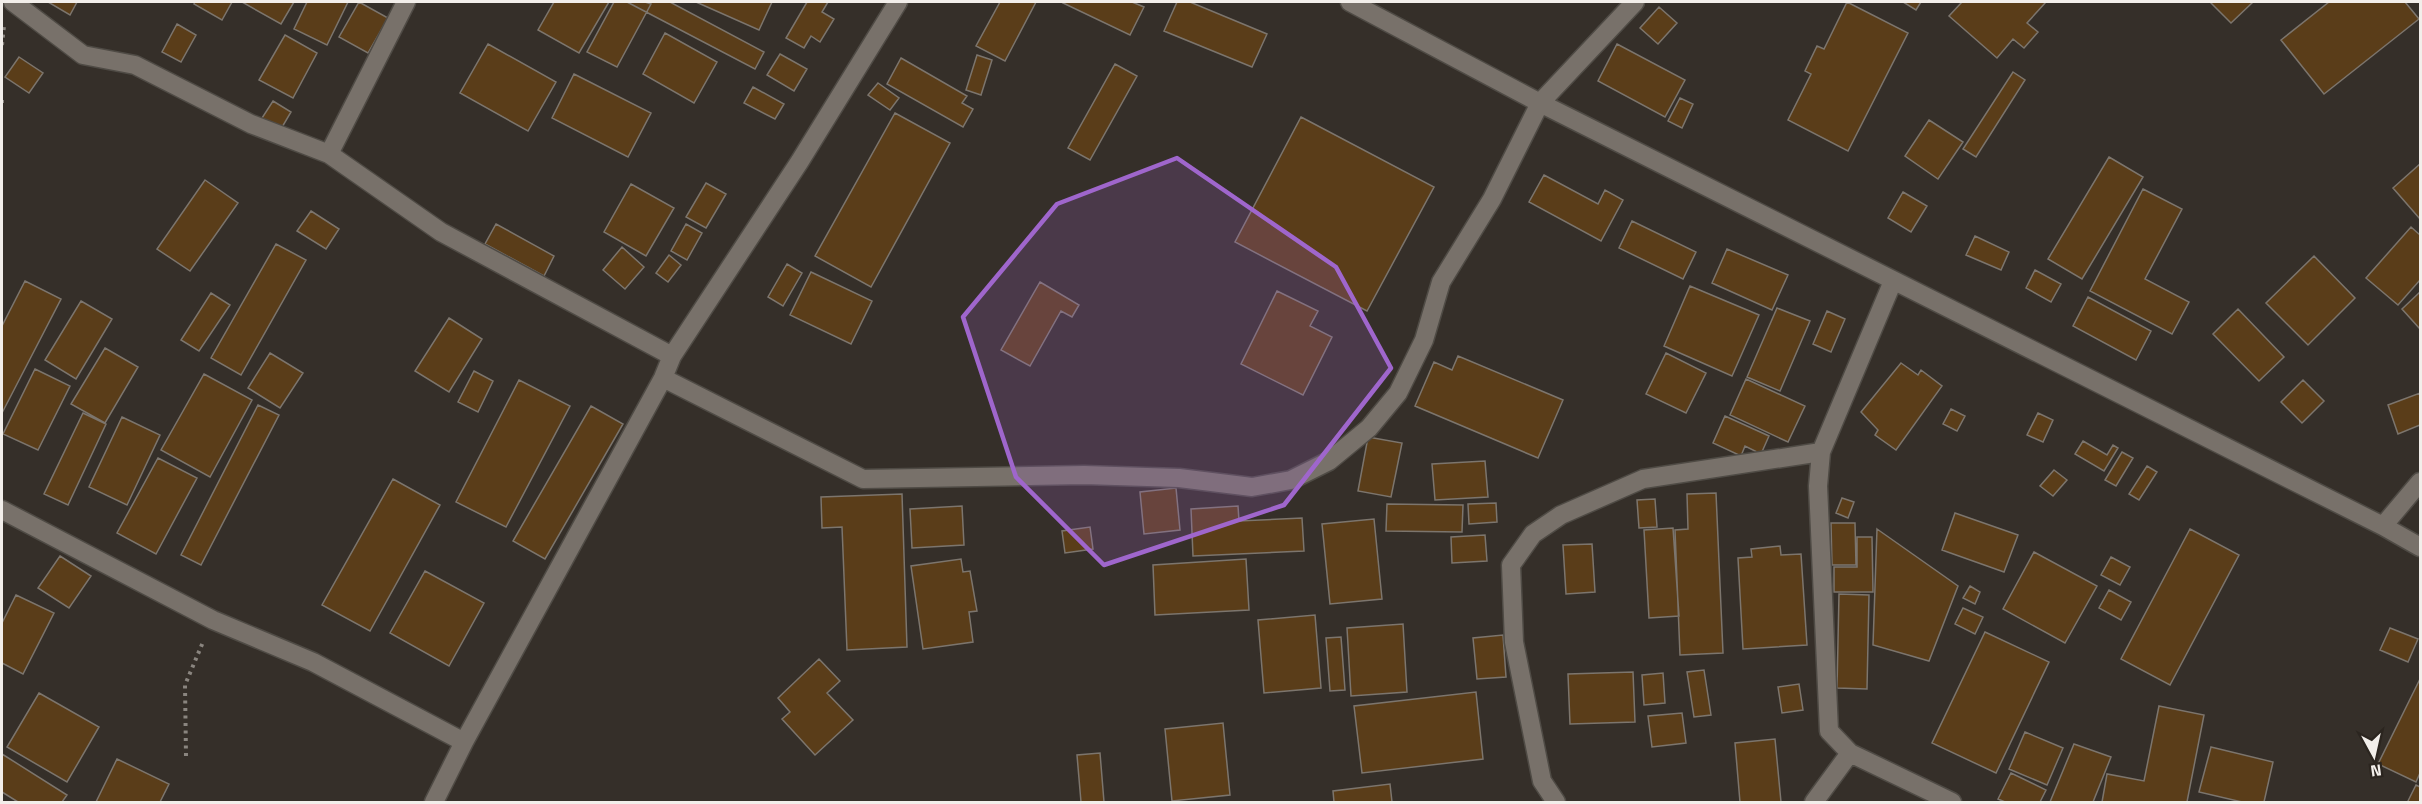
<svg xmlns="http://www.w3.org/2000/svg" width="2422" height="804" viewBox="0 0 2422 804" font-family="'Titillium Web',sans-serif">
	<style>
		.building { fill: #5a3d19; stroke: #7c756d; stroke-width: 1.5 }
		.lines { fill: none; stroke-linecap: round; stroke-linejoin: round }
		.minor-casing { stroke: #4f4b45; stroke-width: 21 }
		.path { stroke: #8a857f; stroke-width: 4; stroke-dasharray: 3 4.5; stroke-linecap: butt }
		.minor { stroke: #78716a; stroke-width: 18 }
		.marked { fill: #9f66cc; fill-opacity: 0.2; stroke: #9f66cc; stroke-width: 4.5; stroke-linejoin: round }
	</style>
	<rect width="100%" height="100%" fill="#352f29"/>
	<path class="building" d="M48,2H77L70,15Z
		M195,2H232L222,20L194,4Z
		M242,2H294L281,24Z
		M307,2H348L327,45L294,29Z
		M359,2L388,18L368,53L339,37Z
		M554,2H609L579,53L538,30Z
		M614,2H645L651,4L617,67L587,52Z
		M627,2H670L764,52L755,69Z
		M696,2H772L759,30Z
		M807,2H828L822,12L834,19L820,42L811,36L804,48L786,38Z
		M1000,2H1036L1005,61L976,46Z
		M1064,2H1132L1144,7L1130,35L1063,3Z
		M1177,2H1190L1267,34L1252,67L1164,31Z
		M1847,2L1908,33L1848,151L1788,120L1811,74L1805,71L1817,46L1824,49Z
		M1903,2H1921L1916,10Z
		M1962,2H2046L2027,23L2038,32L2024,48L2013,39L1997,58L1949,16Z
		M2210,2H2253L2231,23Z
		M2329,2H2405L2419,19L2324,94L2281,40Z
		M1659,7L1677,23L1658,44L1640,28Z
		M177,24L196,35L181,62L162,52Z
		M665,33L717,62L694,103L643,74Z
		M285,35L317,53L293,98L259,80Z
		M488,44L556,82L528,131L460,93Z
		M1617,44L1685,80L1665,117L1598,81Z
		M780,54L807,69L794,91L767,75Z
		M977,55L992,60L981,95L966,90Z
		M19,57L43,73L29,93L5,77Z
		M901,58L967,96L962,103L973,109L963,127L887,84Z
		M1115,64L1137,76L1090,160L1068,148Z
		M2013,72L2025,80L1976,157L1963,149Z
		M574,74L651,113L628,157L552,118Z
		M878,83L899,98L890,110L868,95Z
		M753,87L784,104L775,119L744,103Z
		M1680,98L1693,104L1682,128L1668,121Z
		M273,101L291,112L281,129L262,118Z
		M895,113L950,143L871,287L815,256Z
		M1301,117L1434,187L1367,311L1235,242Z
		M1929,120L1963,142L1938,179L1905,156Z
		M2109,157L2143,177L2082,279L2048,259Z
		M2420,164V219L2393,188Z
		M1544,175L1598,204L1605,190L1623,200L1601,241L1529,202Z
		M205,180L238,203L190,271L157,249Z
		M706,183L726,194L706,228L686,217Z
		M631,184L674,208L646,256L604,232Z
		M2143,189L2182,209L2145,279L2189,302L2172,334L2090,291Z
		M1903,192L1927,206L1911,232L1888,218Z
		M311,211L339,229L326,249L297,231Z
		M1632,221L1696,252L1683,279L1619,248Z
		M496,224L554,256L544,276L485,244Z
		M686,224L702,233L687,260L671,251Z
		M2411,227L2420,235V280L2398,305L2366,278Z
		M1975,236L2009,252L2001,270L1966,255Z
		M276,244L306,260L241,375L211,358Z
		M622,247L644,267L625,289L603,270Z
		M1727,249L1788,275L1772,310L1712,283Z
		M669,255L681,265L668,282L656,273Z
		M2314,256L2355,298L2308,345L2266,303Z
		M787,264L802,273L783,306L768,297Z
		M2035,270L2061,284L2051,302L2026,288Z
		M811,272L872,301L851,344L790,315Z
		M25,281L61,299L2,413V326Z
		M1040,282L1079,305L1072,317L1061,311L1030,366L1001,350Z
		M1690,286L1759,315L1732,376L1664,346Z
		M1277,291L1318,311L1310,326L1332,337L1303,395L1241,364Z
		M2420,292V329L2402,309Z
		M211,293L230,305L199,351L181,340Z
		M2088,297L2151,331L2136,360L2073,326Z
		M81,301L112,319L76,379L45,360Z
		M1777,308L1810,321L1780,391L1747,377Z
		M2238,309L2284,357L2259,381L2213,334Z
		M1827,311L1845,319L1831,352L1813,344Z
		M449,318L482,339L449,392L415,371Z
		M105,348L138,367L105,423L71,404Z
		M270,353L303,373L280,408L248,388Z
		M1666,353L1706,373L1686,413L1646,394Z
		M1458,356L1563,400L1538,458L1415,406L1434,362L1452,370Z
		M1901,363L1918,375L1921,370L1942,386L1896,450L1875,435L1878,430L1861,412Z
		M35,369L70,386L38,450L3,434Z
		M474,371L493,381L478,412L458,402Z
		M204,374L252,400L210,477L161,450Z
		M1746,379L1805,406L1788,442L1730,415Z
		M519,380L570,406L506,527L456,502Z
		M2303,380L2324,401L2302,423L2281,402Z
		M2420,393V425L2398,434L2388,405Z
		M258,405L279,415L201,565L181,555Z
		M591,406L623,424L545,559L513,541Z
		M1951,409L1965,416L1957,431L1943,424Z
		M83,413L106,424L68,505L44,494Z
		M2038,413L2053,420L2043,442L2027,435Z
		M1725,416L1769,436L1761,454L1745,446L1741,456L1713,443Z
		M122,417L160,435L127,505L89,487Z
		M1368,437L1402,443L1391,497L1358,491Z
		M2083,441L2107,455L2113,445L2118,448L2104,471L2075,454Z
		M2122,452L2133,458L2116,486L2105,480Z
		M158,458L197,478L156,554L117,533Z
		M1485,461L1488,497L1435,500L1432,464Z
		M2147,466L2157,472L2139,500L2129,494Z
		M2054,470L2067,480L2053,496L2040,486Z
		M393,479L440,505L370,631L322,605Z
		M1176,488L1180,530L1144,534L1140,492Z
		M1716,493L1723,653L1680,655L1675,530L1688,529L1687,494Z
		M902,494L907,647L847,650L842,527L822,528L821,497Z
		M1842,498L1854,502L1848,518L1836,513Z
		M1655,499L1657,527L1639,528L1637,500Z
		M1496,503L1497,522L1469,524L1468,504Z
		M1387,504L1463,505L1462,532L1386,531Z
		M962,506L964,545L912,548L910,509Z
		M1238,506L1239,521L1302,518L1304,551L1193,556L1191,509Z
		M1955,513L2018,535L2004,572L1942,550Z
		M1374,519L1382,599L1330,604L1322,524Z
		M1831,523H1855L1856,565H1832Z
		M1090,527L1093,549L1065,553L1062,531Z
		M1673,528L1679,616L1649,618L1644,530Z
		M1877,529L1958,586L1929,661L1873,645Z
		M2190,529L2239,555L2170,685L2121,659Z
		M1485,535L1487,561L1452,563L1451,537Z
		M1857,537H1872L1873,592H1834V567H1857Z
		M1592,544L1595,592L1566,594L1563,545Z
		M1780,546L1781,555L1801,554L1807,645L1743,649L1738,558L1752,557L1751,549Z
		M2034,552L2097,586L2065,643L2003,609Z
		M60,556L91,576L69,608L38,588Z
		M2111,557L2130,567L2120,585L2101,575Z
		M961,559L963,572L970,571L977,611L969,612L973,642L923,649L911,566Z
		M1246,559L1249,610L1155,615L1153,565Z
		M425,571L484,603L449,666L390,633Z
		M1970,586L1980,592L1975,604L1963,598Z
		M2109,590L2131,602L2121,620L2099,608Z
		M1839,594L1869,595L1867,689L1837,688Z
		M16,595L54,613L23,674L2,663V623Z
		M1963,608L1983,617L1975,634L1955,624Z
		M1315,615L1321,688L1264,693L1258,620Z
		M1403,624L1407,692L1351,696L1347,628Z
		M2390,628L2418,639L2408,662L2380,650Z
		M1985,632L2049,662L1996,773L1932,743Z
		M1503,635L1506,677L1477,679L1473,638Z
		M1341,637L1345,690L1330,691L1326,638Z
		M819,659L840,681L827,693L853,720L815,755L782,719L790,712L778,698Z
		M1704,670L1711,715L1694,717L1687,672Z
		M1633,672L1635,722L1570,724L1568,674Z
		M1663,673L1665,703L1644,705L1642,675Z
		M2420,679V773L2416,782L2378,764Z
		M1799,684L1803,710L1782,713L1778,687Z
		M1476,692L1483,759L1362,773L1354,706Z
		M39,693L99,727L67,782L7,747Z
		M2159,706L2204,715L2187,802H2102L2107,774L2144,781Z
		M1682,713L1686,743L1652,747L1648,716Z
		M1223,723L1230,795L1172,801L1165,729Z
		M2025,732L2063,748L2047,785L2009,769Z
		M1775,739L1781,802H1740L1735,743Z
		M2074,744L2111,757L2093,802H2050Z
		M2211,747L2273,762L2264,802H2242L2199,792Z
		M1100,753L1104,802H1081L1077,755Z
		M2,754L67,795L62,802H18L2,792Z
		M117,759L169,784L160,802H96Z
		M2011,773L2046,790L2040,802H2005L1998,799Z
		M1390,784L1392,802H1334L1333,791Z
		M2416,785L2420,787V802H2411L2408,801Z"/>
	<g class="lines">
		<defs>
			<path id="minor" d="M13,2L83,55L135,65L251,124L329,154
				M406,2L329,154L441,232L672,356
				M1350,2L1540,103L2383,526L2420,547
				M1893,281L1821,452L1818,486L1829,731L1850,753L1952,802
				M663,378L863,479L1084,475L1179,478L1252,487L1291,480L1329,461L1369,428L1398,393L1424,340L1441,282L1492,199L1540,103L1635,2
				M2,510L213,620L313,662L464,742
				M2383,526L2420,482
				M434,802L464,742L663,378L672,356L800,161L898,2
				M1556,802L1542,781L1514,642L1511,565L1533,534L1561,515L1643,479L1821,452
				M1814,802L1850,753"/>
		</defs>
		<use href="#minor" class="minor-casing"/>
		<path class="path" d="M2,45L4,26
			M2,100V104
			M186,756L185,685L203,642"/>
		<use href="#minor" class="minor"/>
	</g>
	<path class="marked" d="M1177,158L1336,267L1391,368L1284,505L1104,565L1016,477L963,317L1057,204Z"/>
	<rect width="2422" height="804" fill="none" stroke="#f2eeea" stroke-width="6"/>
	<g transform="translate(2374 756) rotate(172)" stroke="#2b251f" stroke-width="4.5" paint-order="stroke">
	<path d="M0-4.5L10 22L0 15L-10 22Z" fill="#f2eeea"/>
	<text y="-9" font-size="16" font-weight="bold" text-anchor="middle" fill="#f2eeea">N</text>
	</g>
</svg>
